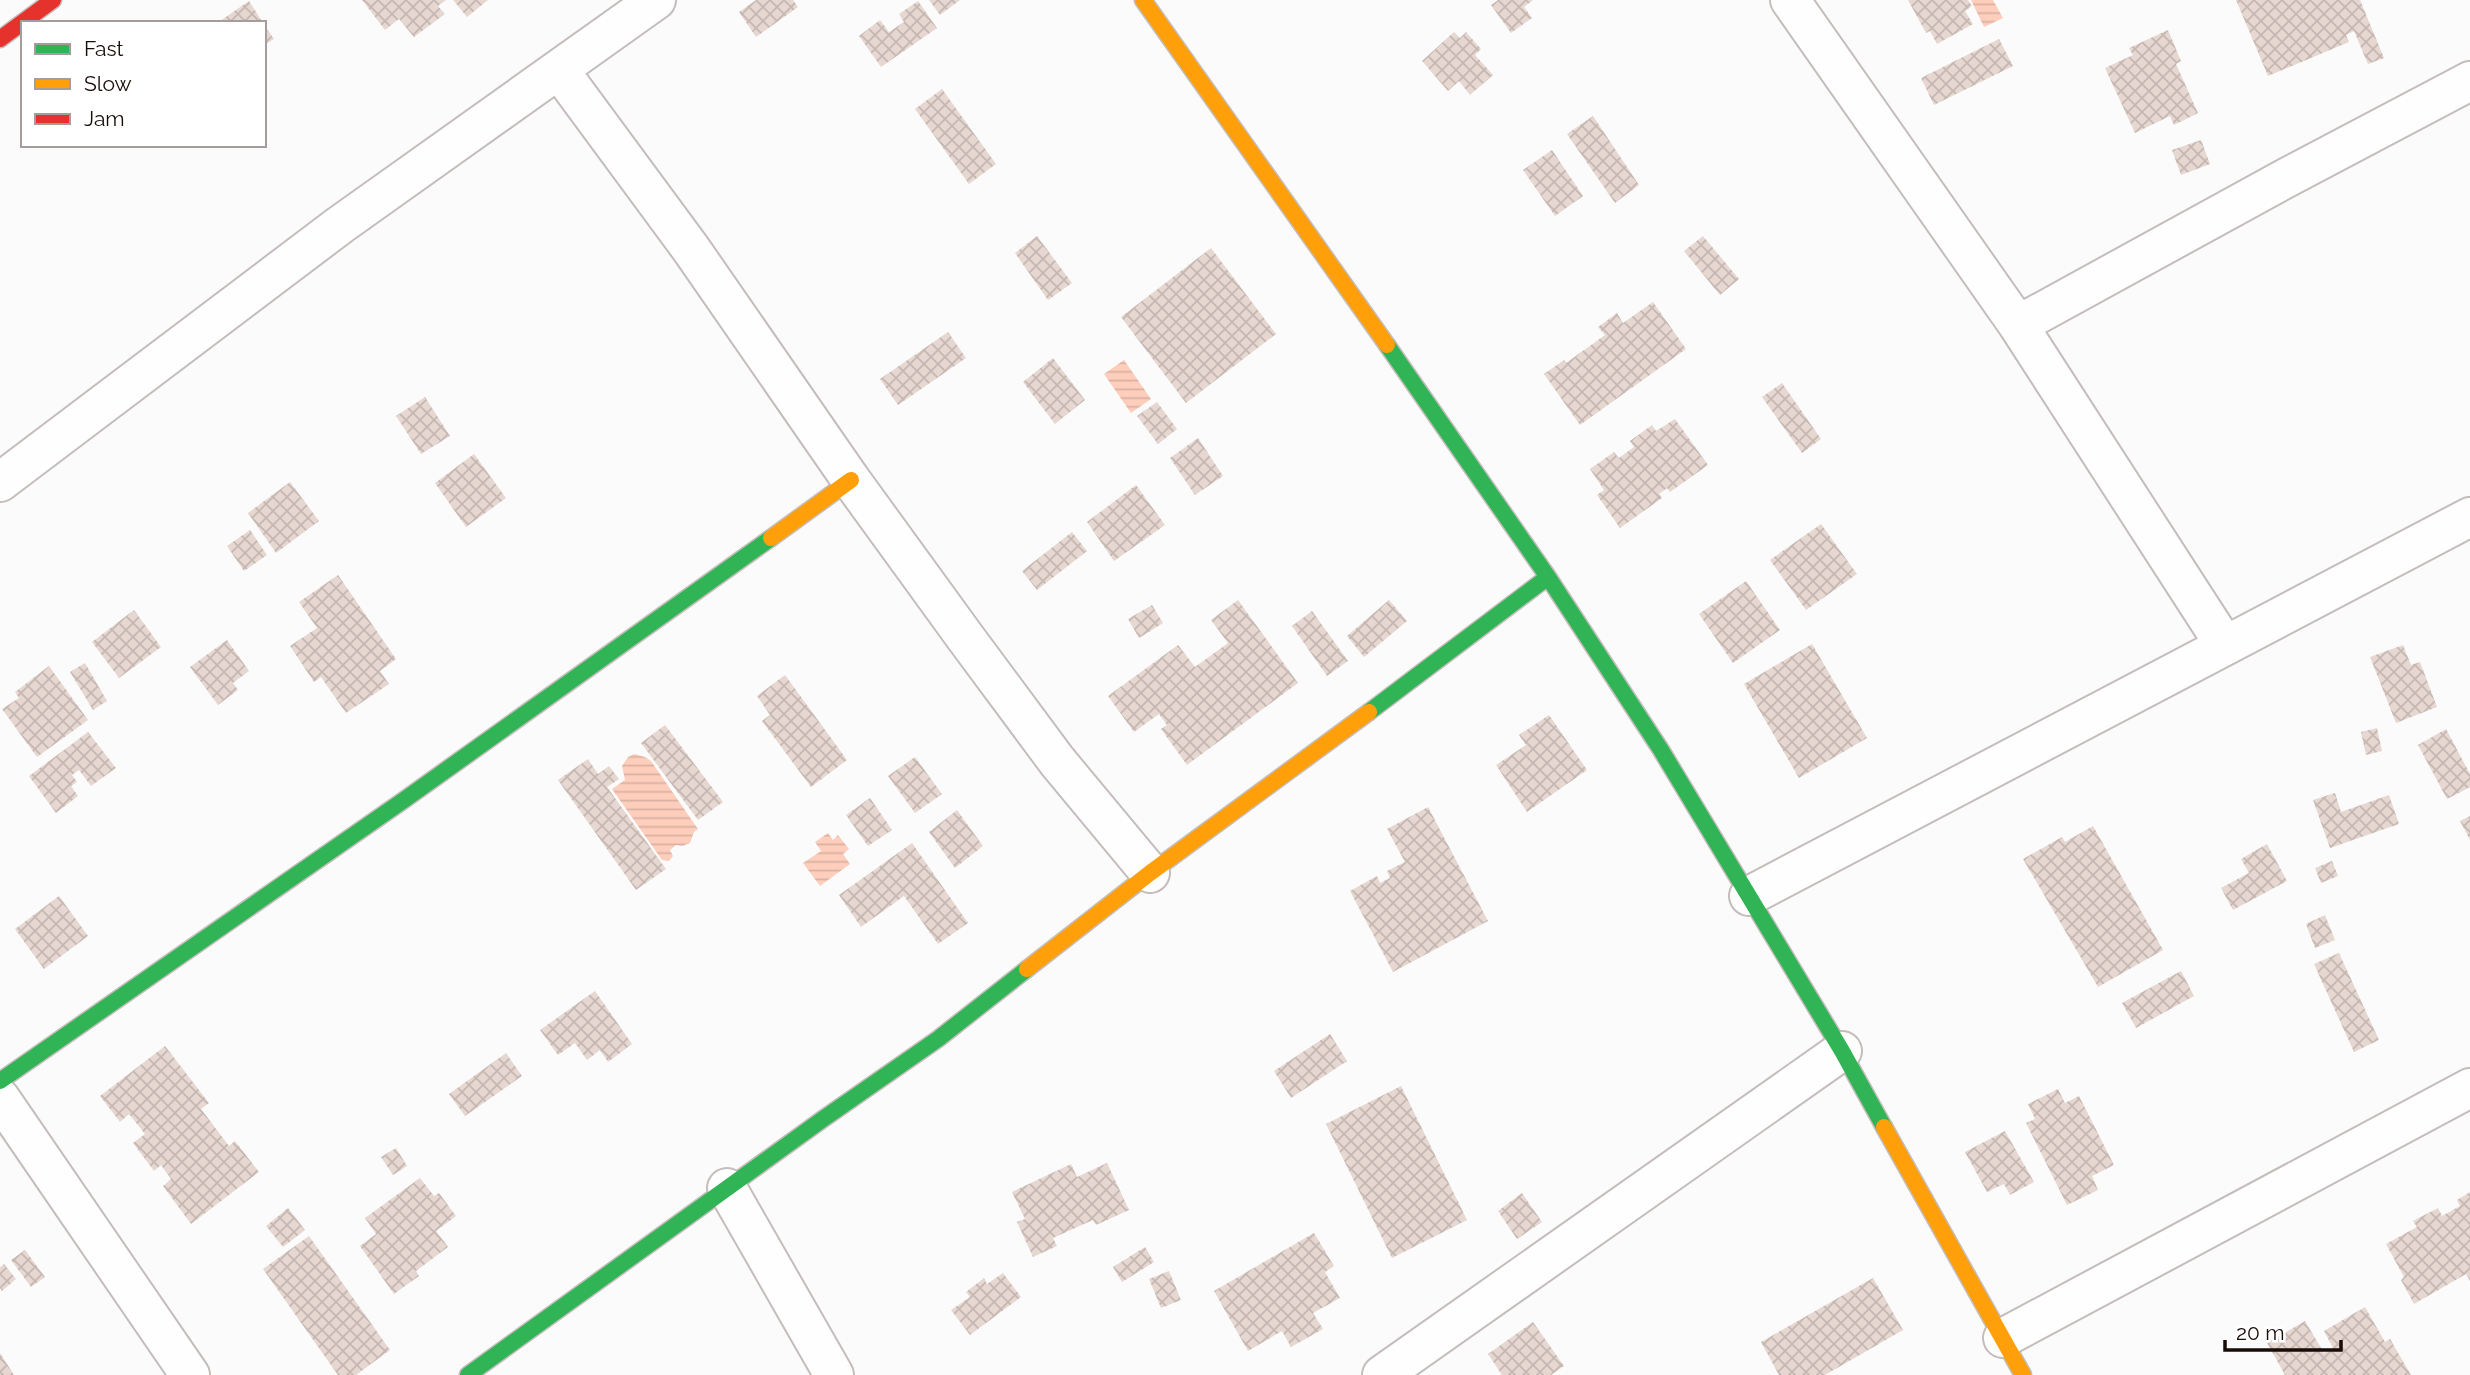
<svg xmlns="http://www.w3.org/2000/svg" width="2470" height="1375" viewBox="0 0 2470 1375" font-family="Raleway,sans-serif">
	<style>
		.water { fill: url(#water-rules) }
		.building { fill: url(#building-cross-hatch) }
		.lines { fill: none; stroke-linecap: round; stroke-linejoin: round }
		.street-casing { stroke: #c4bdbb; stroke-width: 42 }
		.fast-casing { stroke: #c4bdbb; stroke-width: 19 }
		.slow-casing { stroke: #c4bdbb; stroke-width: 19 }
		.jam-casing { stroke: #c4bdbb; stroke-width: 19 }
		.street { stroke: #fefefe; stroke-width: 38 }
		.fast { stroke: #30b455; stroke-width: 16 }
		.slow { stroke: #ff9f0a; stroke-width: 16 }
		.jam { stroke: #e5322d; stroke-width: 16 }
	</style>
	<defs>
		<pattern id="water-rules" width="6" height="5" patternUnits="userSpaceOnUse" patternTransform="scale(1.75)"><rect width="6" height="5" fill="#fecebd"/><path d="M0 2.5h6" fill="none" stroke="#d9b0a1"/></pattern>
		<pattern id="building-cross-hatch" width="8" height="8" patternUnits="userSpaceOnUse" patternTransform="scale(1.75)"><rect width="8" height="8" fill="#e7d7d1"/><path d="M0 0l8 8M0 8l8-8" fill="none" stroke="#c5b7b2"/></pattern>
	</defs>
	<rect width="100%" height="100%" fill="#fbfbfb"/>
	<path class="water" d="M1971,0H1993L2003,18L1984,27Z
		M1124,360L1151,399L1131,413L1104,374Z
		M634,754L645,757L651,761L698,829L694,832L690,843L682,846L676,845L670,850L673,856L669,861L662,860L612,789L625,780L622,766L628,757Z
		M828,833L833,840L838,835L849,849L843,854L850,864L820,886L803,863L821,851L815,842Z"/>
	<path class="building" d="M362,0H446L438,6L445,14L414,37L399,19L385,30Z
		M453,0H488L467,17Z
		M756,0H793L798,7L756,37L739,12Z
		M929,0H960L940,15Z
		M1498,0H1533L1524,7L1532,18L1511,33L1491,5Z
		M1908,0H1968L1972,6L1965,11L1973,24L1937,44L1930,31L1926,33Z
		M2236,0H2360L2384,58L2368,64L2354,31L2346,35L2349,42L2268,76Z
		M249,1L263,23H217Z
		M918,1L937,28L881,67L859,36L880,20L889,32L904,22L899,14Z
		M264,25L274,39L264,45Z
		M2168,30L2181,61L2176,64L2198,113L2174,125L2170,116L2135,133L2105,68L2133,55L2129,48Z
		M1454,32L1460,38L1466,32L1481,49L1475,55L1493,75L1470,95L1459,81L1448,91L1422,61Z
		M1999,39L2013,66L1934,105L1921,78Z
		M942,89L996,164L969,184L915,109Z
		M1593,116L1639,185L1615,203L1567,134Z
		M2201,140L2210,164L2181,175L2172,150Z
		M1552,150L1583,196L1555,216L1523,170Z
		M1037,236L1072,283L1048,300L1015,253Z
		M1703,236L1739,279L1720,295L1684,251Z
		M1211,248L1276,334L1186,403L1121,317Z
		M1653,302L1686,349L1580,425L1544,374L1564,360L1566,363L1605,335L1598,327L1617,313L1623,323Z
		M948,332L966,358L898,405L880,379Z
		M1053,358L1085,400L1055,424L1023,382Z
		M1782,383L1821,439L1802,453L1762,397Z
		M425,397L450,436L421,454L396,416Z
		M1157,402L1177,429L1158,444L1137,416Z
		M1675,419L1708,465L1670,492L1667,488L1659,494L1662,498L1620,528L1597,495L1604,490L1590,469L1614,452L1619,458L1634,447L1630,441L1652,425L1656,431Z
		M1198,438L1223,476L1195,495L1170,458Z
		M474,454L506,498L466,527L435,483Z
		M290,482L319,521L276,553L248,513Z
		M1136,485L1165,525L1114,561L1087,522Z
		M1821,524L1857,574L1806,610L1770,560Z
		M250,530L267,555L244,571L227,546Z
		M1072,532L1087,551L1037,590L1022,571Z
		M338,575L396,659L380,671L389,684L346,713L321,677L314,682L290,646L317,628L299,602Z
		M1746,581L1780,630L1733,663L1699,614Z
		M1238,600L1298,683L1187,765L1161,729L1167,725L1159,714L1134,732L1108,696L1178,645L1195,667L1228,643L1211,620Z
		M1389,600L1407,621L1364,657L1347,636Z
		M1152,605L1163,623L1139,638L1128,619Z
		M134,610L161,647L119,678L92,642Z
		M1312,611L1348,661L1327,676L1292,626Z
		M227,640L249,671L233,683L238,690L218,705L190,667Z
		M1812,644L1867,738L1799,778L1744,684Z
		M2403,645L2411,665L2420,662L2437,707L2396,723L2370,657Z
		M85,663L107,701L93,710L70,672Z
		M49,666L88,720L37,757L2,709L19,698L15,692Z
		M785,675L847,760L811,787L762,721L770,715L757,696Z
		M1549,715L1587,770L1527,812L1496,765L1526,745L1519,735Z
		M665,725L723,802L698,820L641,743Z
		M2377,728L2382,751L2366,755L2361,732Z
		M2446,729L2470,774V787L2447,799L2418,745Z
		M88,732L116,768L91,786L79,770L72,775L77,782L71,786L78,796L56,813L29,776Z
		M915,757L942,794L915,813L888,776Z
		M588,759L598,774L609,766L619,779L607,787L666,869L636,890L558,780Z
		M2335,793L2341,812L2389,795L2399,824L2330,848L2313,800Z
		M870,798L892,830L868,846L846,815Z
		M1428,807L1488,921L1393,972L1350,891L1377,876L1380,883L1390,878L1387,871L1405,862L1387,829Z
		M957,810L983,846L955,868L929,832Z
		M2470,816V840L2460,821Z
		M2093,826L2163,950L2098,987L2023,859L2062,837L2065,842Z
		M912,843L968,923L938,944L904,896L861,927L839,895Z
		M2267,844L2287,881L2233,910L2221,888L2249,873L2241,859Z
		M2332,861L2338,876L2321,883L2315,868Z
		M59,896L88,936L44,969L15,929Z
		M2325,915L2335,940L2315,948L2306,924Z
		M2339,953L2379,1040L2354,1052L2314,964Z
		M2181,971L2194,996L2136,1028L2122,1003Z
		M595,991L632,1044L608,1062L600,1050L587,1060L575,1043L558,1055L540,1030Z
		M1330,1034L1347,1061L1291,1098L1274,1071Z
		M165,1046L209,1103L201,1109L229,1146L235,1141L259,1172L191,1224L163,1186L171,1179L161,1165L154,1171L133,1143L145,1134L129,1114L120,1122L100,1096Z
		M506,1053L522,1076L465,1116L449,1094Z
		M1401,1086L1467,1220L1392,1258L1326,1124Z
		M2058,1089L2065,1103L2079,1096L2114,1165L2092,1176L2098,1190L2067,1205L2026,1123L2035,1119L2028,1104Z
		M2005,1131L2034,1182L2010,1195L2004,1184L1987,1192L1965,1152Z
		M396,1148L407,1166L393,1175L381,1157Z
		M1107,1163L1129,1210L1096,1225L1093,1220L1053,1238L1057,1246L1033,1257L1017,1222L1025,1219L1012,1192L1071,1164L1077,1177Z
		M420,1178L434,1196L439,1193L456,1216L436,1231L448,1247L416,1271L419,1276L394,1294L360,1246L376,1234L365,1218Z
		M2470,1192V1281L2466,1274L2414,1304L2401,1280L2404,1277L2386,1244L2417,1227L2413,1221L2438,1208L2442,1216L2460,1206L2457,1200Z
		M1522,1193L1542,1222L1517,1239L1498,1211Z
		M288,1208L305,1230L283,1247L266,1226Z
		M1314,1233L1334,1266L1325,1272L1340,1298L1313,1313L1323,1329L1291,1347L1282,1331L1248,1351L1214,1291Z
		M309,1236L390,1350L356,1375H338L263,1269Z
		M1145,1247L1154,1262L1122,1282L1113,1267Z
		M25,1250L45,1277L31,1287L11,1260Z
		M4,1264L16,1279L2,1291L0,1288V1267Z
		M1169,1271L1181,1300L1161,1308L1149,1279Z
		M1003,1273L1021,1297L970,1335L951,1310L970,1297L966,1292L984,1278L987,1284Z
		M1873,1278L1903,1330L1825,1375H1779L1761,1342Z
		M2365,1307L2385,1342L2390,1339L2411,1375H2285L2267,1343L2305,1321L2324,1353L2333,1348L2324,1331Z
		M1533,1322L1564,1366L1551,1375H1502L1488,1354Z
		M0,1353L14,1375H0Z"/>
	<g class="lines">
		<defs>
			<path id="street" d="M1790,0L2018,325L2224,644
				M559,70L691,249L851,480L965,637L1057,761L1150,873
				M2018,325L2288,177L2470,81
				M0,482L340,225L656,0
				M1749,896L2470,517
				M0,1098L190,1375
				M727,1188L834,1375
				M2003,1338L2470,1088
				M1382,1375L1842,1051"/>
			<path id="fast" d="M1387,345L1548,577L1661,750L1842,1051L1884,1127
				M1369,712L1548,577
				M0,1081L404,800L771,538
				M468,1375L823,1119L938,1039L1027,969"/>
			<path id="slow" d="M1143,0L1387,345
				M771,538L851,480
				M1027,969L1150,873L1369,712
				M1884,1127L2023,1375"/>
			<path id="jam" d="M0,39L53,0"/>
		</defs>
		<use href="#street" class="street-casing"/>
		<use href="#fast" class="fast-casing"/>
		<use href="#slow" class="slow-casing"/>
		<use href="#jam" class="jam-casing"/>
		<use href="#street" class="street"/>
		<use href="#fast" class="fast"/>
		<use href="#slow" class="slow"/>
		<use href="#jam" class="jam"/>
	</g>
	<rect x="21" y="21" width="245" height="126" fill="#ffffff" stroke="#a39e9c" stroke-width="2"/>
	<rect x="35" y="44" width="35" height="10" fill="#30b455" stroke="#a39e9c" stroke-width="2"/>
	<text x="84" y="56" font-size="21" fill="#180c08">Fast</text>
	<rect x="35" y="79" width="35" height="10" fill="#ff9f0a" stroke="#a39e9c" stroke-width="2"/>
	<text x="84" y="91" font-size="21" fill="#180c08">Slow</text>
	<rect x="35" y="114" width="35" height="10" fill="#e5322d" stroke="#a39e9c" stroke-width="2"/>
	<text x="84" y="126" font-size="21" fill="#180c08">Jam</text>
	<path d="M2225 1340v10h116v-10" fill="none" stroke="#180c08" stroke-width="3.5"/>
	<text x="2236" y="1340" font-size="21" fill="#180c08" stroke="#ffffff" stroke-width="5" paint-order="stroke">20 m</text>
</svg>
